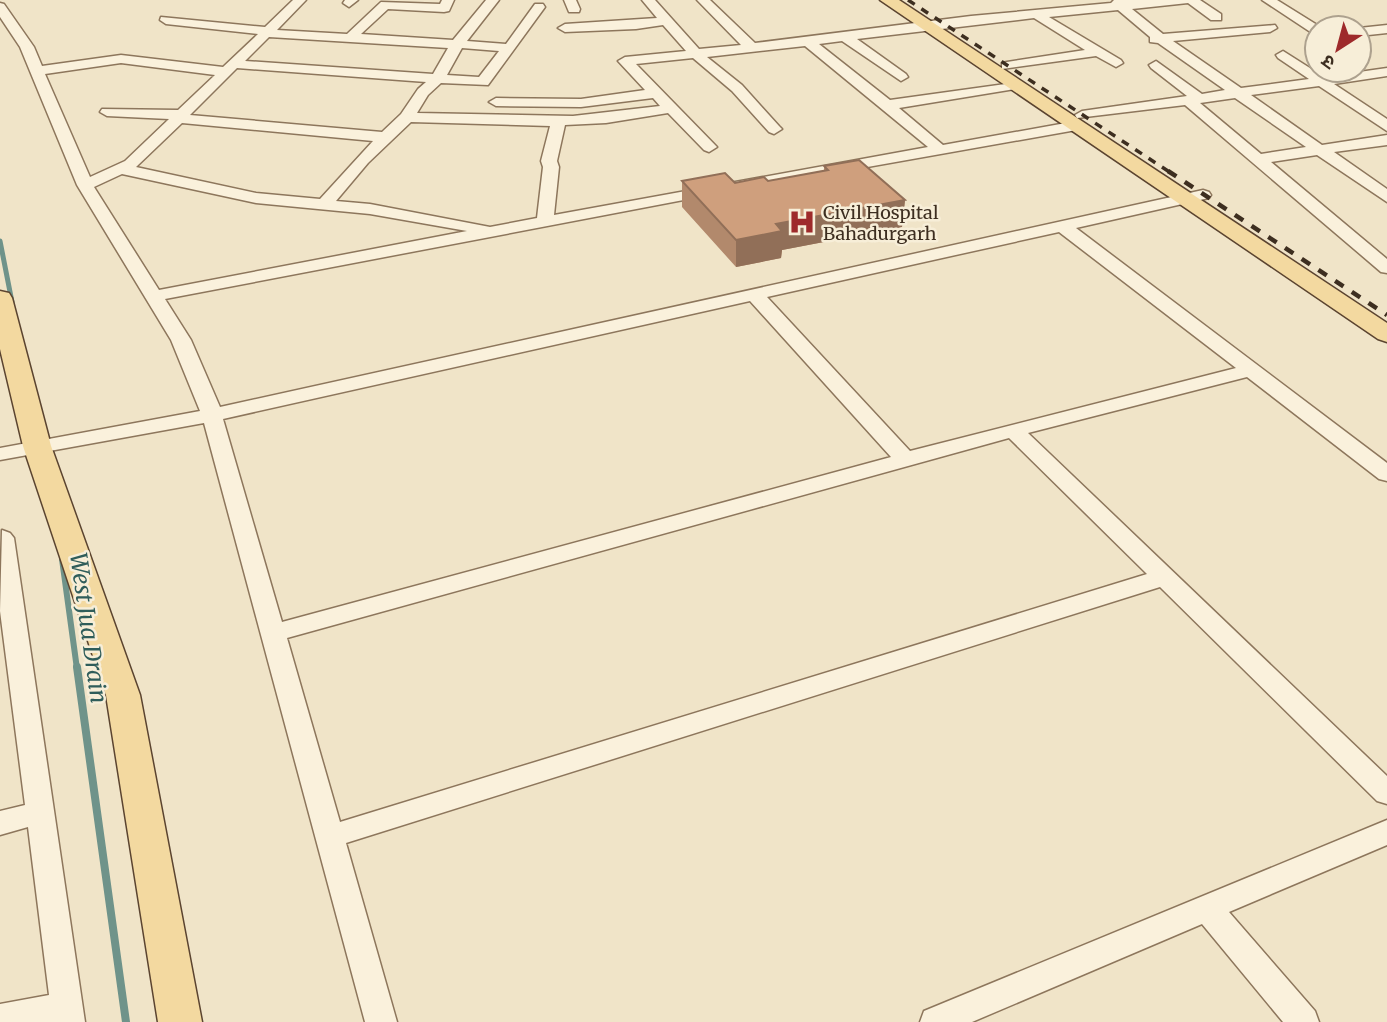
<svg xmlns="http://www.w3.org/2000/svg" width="1387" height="1022" viewBox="0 0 1387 1022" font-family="Merriweather,'Noto Sans Devanagari',serif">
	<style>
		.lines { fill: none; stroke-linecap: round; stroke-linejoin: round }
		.stream-far2 { stroke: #6f938a; stroke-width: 5 }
		.stream-far1 { stroke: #6f938a; stroke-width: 6 }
		.stream { stroke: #6f938a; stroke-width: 8 }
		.minor-casing { stroke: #8d765c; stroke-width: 3 }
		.major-casing { stroke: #5b4430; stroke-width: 3 }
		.minor { fill: #faf1dc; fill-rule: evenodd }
		.major { fill: #f3d9a0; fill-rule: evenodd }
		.rail-far1 { stroke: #3d2e20; stroke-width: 3.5; stroke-dasharray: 8 8; stroke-linecap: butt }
		.rail { stroke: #3d2e20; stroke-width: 4.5; stroke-dasharray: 10 10; stroke-linecap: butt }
		.wall { fill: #b2896c }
		.shaded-wall { fill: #916f58 }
		.building { fill: #cf9f7d; stroke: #916f58; stroke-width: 2 }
		.labels { text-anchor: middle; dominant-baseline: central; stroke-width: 5; stroke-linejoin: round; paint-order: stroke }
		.far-poi-label { font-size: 18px; fill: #3d2e20; stroke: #f7eed8; text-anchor: start }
		.water-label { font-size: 23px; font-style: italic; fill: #2f5d5a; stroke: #f7eed8 }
	</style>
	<rect width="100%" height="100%" fill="#f0e4c8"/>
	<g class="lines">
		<path class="stream-far2" d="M0,241L12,302"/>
		<path class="stream-far1" d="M62,559L77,669"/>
		<path class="stream" d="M77,667L126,1022"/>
		<defs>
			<path id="minor" d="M293,0H306L277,30L347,34L381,2L440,4L442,0H454L449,11L444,12L388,9L361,34L453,40L486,0H499L467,41L506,44L535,4H543L545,7L488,85L441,83L428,95L417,113L573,116L660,106L653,98L581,107L496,106L489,102L496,98L581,99L645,90L618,61L625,57L686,51L663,25L636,29L565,32L558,28L565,24L657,18L642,0H655L699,49L741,45L697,0H710L755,43L971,16L1111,3L1114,0H1200L1221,14V20H1211L1188,3L1132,9L1163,34L1275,25L1277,28L1270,32L1173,41L1241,88L1309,79L1278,58L1276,55L1283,51L1324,77L1387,68V76L1334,84L1387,119V131L1319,86L1251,95L1322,145L1387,135V145L1334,152L1387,189V202L1317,155L1271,162L1387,259V273L1381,272L1185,105L1077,118L1075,115L1082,111L1187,96L1151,68L1149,65L1156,61L1202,94L1225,90L1158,43L1150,42V37L1118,10L1049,17L1121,60L1123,63L1116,67L1096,56L1002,69V63L1007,62L1085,50L1034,18L857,39L906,74L908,77L901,81L842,41L819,44L890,100L1020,82L1022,85L1015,89L899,108L943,145L1077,121L1082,123L1085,126L1082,129L715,194L165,299L191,340L220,407L1203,190L1209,192L1211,195L1209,198L1076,228L1387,463V481L1379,479L1247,377L1028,433L1387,776V804L1377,801L1160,587L346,843L397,1022H365L204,423L0,460V448L200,411L171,340L77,185L20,47L0,17V3L4,4L34,47L42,66L121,55L223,67L258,34L166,24L160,20L161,17L265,27ZM269,37L448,48L433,74L245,61ZM805,46L928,147L554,215L559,167L557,161L565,125L606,123L668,113L704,150L709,152L717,147L636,64L693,58L732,91L769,132L774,134L782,129L779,126L742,85L707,57ZM462,48L499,51L479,77L447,75ZM121,63L215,75L178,110L102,109L100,112L107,116L169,119L125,161L90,177L45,74ZM237,68L426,82L418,89L401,114L382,132L190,115ZM1235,98L1306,147L1261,154L1200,103ZM411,122L550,126L541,161L543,167L537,218L490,227L370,204L336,201L368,163ZM182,123L373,141L320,199L256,193L136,167ZM122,174L256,203L370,214L467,231L159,290L94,187ZM1059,232L1236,368L910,451L767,297ZM750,301L891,457L282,622L223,419ZM1009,438L1147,574L340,822L287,638Z
				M345,0H358L349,7L343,3Z
				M564,0H576L580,9L579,12H569Z
				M1262,0H1277L1322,28H1317V34L1312,33Z
				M1387,25V33L1359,36V28Z
				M2,530L10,533L14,538L85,1022H0V1004L49,995L28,827L0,835V811L25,805L0,611Z
				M1387,820V845L1229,912L1315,1011L1319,1022H1283L1202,924L972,1022H920L924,1011Z"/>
			<path id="major" d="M880,0H899L1387,323V342L1378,339Z
				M0,291L9,293L12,298L51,446L140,695L202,1022H158L106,695L23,446L0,349Z"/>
		</defs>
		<use href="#minor" class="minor-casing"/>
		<use href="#major" class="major-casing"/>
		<use href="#minor" class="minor"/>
		<use href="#major" class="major"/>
		<path class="rail-far1" d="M908,0L1171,173"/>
		<path class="rail" d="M1168,171L1387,315"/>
	</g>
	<path class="wall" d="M824,166L905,200L902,227L782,250L781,258L736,267L682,207V181L735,183L768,181L824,171Z"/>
	<path class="shaded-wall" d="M905,200L902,227L782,250L781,258L736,267V240L776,224Z"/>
	<path class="building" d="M859,160L905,200L776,224L782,231L736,240L682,181L725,173L735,183L764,177L768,181L828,170L824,166Z"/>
	<defs>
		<symbol id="hospital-bare" viewBox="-9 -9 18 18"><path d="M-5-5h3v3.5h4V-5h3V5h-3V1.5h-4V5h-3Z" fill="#9e2a2b" stroke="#f7eed8" stroke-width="2.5" paint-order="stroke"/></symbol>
	</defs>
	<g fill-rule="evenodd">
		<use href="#hospital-bare" x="783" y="203" width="38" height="38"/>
	</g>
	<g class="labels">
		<g class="far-poi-label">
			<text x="823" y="212">Civil Hospital<tspan x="823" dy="21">Bahadurgarh</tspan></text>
		</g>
		<g class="water-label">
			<text transform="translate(89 628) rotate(82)">West Jua Drain</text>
		</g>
	</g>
	<g transform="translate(1338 49) rotate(216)"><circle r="33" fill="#f7eed8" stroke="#ada18e" stroke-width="2"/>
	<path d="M0-5L12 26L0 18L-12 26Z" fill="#9e2a2b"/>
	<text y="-10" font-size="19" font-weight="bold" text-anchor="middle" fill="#3d2e20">उ</text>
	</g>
</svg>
